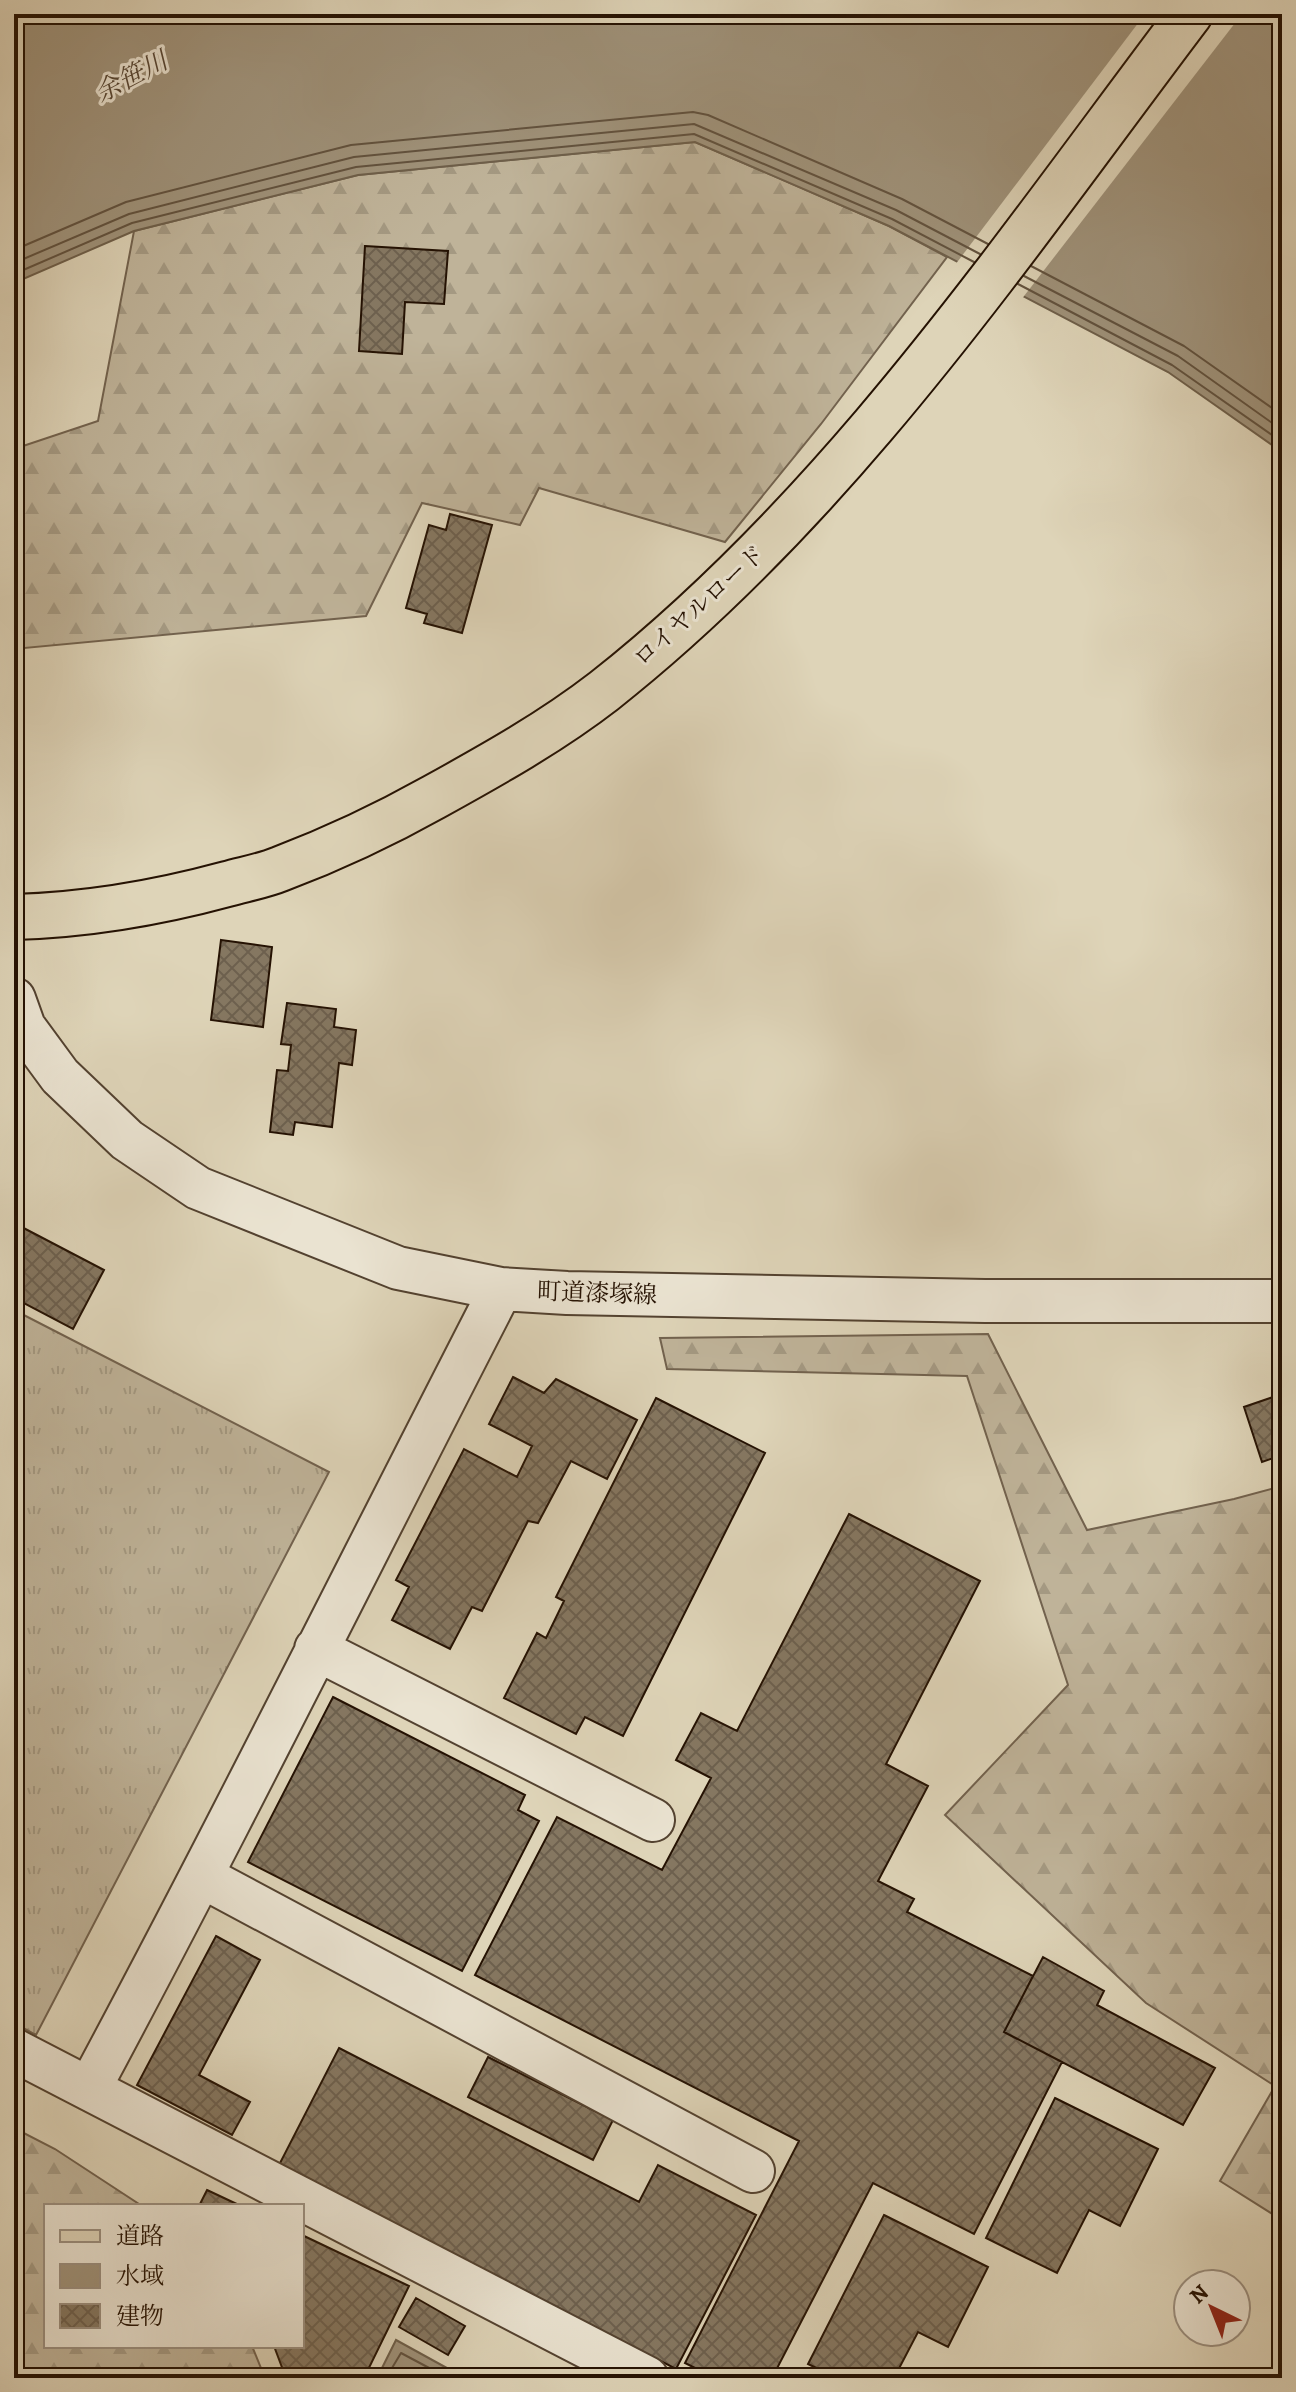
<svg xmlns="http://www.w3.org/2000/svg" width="1296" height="2392" viewBox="0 0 1296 2392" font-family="Alegreya,'Noto Serif JP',serif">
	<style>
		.grass { fill: url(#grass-tufts); stroke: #72624e; stroke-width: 2 }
		.forest { fill: url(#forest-firs); stroke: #72624e; stroke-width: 2 }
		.water { fill: #9f927a; stroke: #6e5f4a; stroke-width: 2 }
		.pier { fill: #ded4b8 }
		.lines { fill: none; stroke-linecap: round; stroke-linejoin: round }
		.shore { stroke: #62523e; stroke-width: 2 }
		.building { fill: url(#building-cross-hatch); stroke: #251203; stroke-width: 2 }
		.minor-casing { stroke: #534230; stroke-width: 46 }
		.major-casing { stroke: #251203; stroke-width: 48 }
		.minor { stroke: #eae3d1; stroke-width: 42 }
		.major { stroke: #ded4b8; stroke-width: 44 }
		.labels { text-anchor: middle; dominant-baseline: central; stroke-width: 6; stroke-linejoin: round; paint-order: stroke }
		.street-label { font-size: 24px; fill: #251203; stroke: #eae3d1 }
		.water-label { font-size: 26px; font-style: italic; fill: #564533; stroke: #eae3d1 }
	</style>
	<defs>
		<pattern id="grass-tufts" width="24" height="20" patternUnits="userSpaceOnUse" patternTransform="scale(2)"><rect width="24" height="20" fill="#bfb399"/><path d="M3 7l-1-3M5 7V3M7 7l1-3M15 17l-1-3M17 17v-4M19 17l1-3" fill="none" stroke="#a49982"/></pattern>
		<pattern id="forest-firs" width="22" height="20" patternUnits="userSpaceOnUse" patternTransform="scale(2)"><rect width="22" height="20" fill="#bfb399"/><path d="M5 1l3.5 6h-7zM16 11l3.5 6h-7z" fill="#a49982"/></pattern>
		<pattern id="building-cross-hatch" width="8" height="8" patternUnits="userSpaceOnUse" patternTransform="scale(2)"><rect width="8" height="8" fill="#857761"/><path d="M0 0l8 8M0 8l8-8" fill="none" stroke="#6d604e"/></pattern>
	</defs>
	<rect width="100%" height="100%" fill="#ded4b8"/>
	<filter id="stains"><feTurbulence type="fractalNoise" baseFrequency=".0025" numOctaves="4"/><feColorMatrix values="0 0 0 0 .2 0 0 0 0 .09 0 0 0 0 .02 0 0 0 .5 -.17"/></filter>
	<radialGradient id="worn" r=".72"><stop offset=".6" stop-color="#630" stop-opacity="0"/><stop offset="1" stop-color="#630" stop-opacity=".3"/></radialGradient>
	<path class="grass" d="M14,1310L329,1472L36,2035L14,2023Z"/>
	<path class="forest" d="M695,142L889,226L947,257L821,424L725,542L539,488L520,525L422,503L366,616L14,649V449L98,421L134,231L358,175Z
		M988,1334L1087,1530L1234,1499L1282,1486V2220L1220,2181L1275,2086L1146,2003L945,1815L1068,1685L967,1376L667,1369L660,1338Z
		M14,2128L55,2149L142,2206H46V2346H252L265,2378H14Z"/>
	<path class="water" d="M14,14H1282V452L1168,372L889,226L695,142L358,175L134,231L14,283Z
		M396,2340L465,2378H377Z"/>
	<path class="pier" d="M1145,14H1242L1021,300L955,265Z"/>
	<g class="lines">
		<path class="shore" d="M14,250L126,202L351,145L693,112L708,115L902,199L988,244
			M14,263L129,214L354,157L694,124L896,210L980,254
			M1031,266L1184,346L1282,415
			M14,274L132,223L356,167L694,134L892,219L974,262
			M1024,276L1178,356L1282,430
			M1018,284L1172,365L1282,442
			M386,2378L401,2353L448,2378"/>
	</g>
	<path class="building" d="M365,246L448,251L444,304L405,302L402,354L359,351Z
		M450,514L492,525L462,633L424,623L427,614L406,608L429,525L446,530Z
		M221,940L272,947L263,1027L211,1020Z
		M287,1003L336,1009L334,1027L356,1030L352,1065L339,1063L332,1127L295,1122L293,1135L270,1132L277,1070L288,1071L291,1045L281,1044Z
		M14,1223L104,1270L73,1329L14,1298Z
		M513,1377L544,1393L556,1379L637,1420L607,1479L571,1461L538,1523L528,1521L482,1611L472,1607L450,1649L392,1620L409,1587L396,1580L464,1449L517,1477L532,1446L489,1424Z
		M1282,1394V1455L1262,1462L1244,1407Z
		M656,1398L765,1453L623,1736L585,1717L576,1734L504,1698L537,1633L546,1638L564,1601L556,1597Z
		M849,1514L980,1581L886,1764L928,1786L878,1881L914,1899L907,1912L1033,1976L1004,2032L1062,2062L974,2234L873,2183L772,2378H715L685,2363L799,2141L475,1975L557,1817L662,1870L711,1778L676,1760L701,1713L737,1731Z
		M333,1697L525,1795L518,1810L539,1821L462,1971L248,1862Z
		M216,1936L260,1960L199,2075L250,2102L232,2135L137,2085Z
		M1043,1957L1104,1991L1097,2005L1215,2068L1183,2125L1004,2032Z
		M339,2048L639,2202L658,2165L756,2215L676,2369L279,2165Z
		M488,2057L613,2120L593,2160L468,2097Z
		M1055,2098L1158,2149L1120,2226L1089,2210L1057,2273L986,2238Z
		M207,2190L241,2206H199Z
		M884,2215L988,2267L948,2347L918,2332L894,2378H837L808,2364Z
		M302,2235L409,2286L364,2378H286L274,2346H302Z
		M416,2298L465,2326L448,2355L399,2327Z"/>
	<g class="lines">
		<defs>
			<path id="minor" d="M14,999L24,1027L60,1076L127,1140L198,1188L398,1268L501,1289L567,1293L985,1301H1282
				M316,1649L653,1820
				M203,1877L753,2171
				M14,2050L647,2378
				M89,2089C231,1824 364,1555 501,1289"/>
			<path id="major" d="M14,917C87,915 157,903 227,884C245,879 263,876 280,869C333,849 384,825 434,797C492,765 551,732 604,691C841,504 1010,252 1190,14"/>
		</defs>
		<use href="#minor" class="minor-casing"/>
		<use href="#major" class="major-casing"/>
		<use href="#minor" class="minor"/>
		<use href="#major" class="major"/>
	</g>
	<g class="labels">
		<g class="street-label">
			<text transform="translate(699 606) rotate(-42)">ロイヤルロード</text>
			<text transform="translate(597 1293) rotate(2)">町道漆塚線</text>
		</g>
		<g class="water-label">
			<text transform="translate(131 77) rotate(-28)">余笹川</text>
		</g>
	</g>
	<rect width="1296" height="2392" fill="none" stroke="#ded4b8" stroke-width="48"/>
	<rect x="16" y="16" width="1264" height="2360" fill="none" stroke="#251203" stroke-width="4"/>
	<rect x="24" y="24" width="1248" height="2344" fill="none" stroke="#251203" stroke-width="2"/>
	<rect x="44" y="2204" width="260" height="144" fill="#eae3d1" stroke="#9b8f7f" stroke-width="2"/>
	<rect x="60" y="2230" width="40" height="12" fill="#ded4b8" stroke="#9b8f7f" stroke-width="2"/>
	<text x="116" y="2244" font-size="24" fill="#251203">道路</text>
	<rect x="60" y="2264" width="40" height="24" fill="#9f927a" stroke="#9b8f7f" stroke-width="2"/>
	<text x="116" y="2284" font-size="24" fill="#251203">水域</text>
	<rect x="60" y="2304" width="40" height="24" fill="url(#building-cross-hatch)" stroke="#9b8f7f" stroke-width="2"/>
	<text x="116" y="2324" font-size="24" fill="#251203">建物</text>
	<g transform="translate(1212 2308) rotate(317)"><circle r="38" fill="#eae3d1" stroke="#9b8f7f" stroke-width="2"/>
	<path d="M0-6L14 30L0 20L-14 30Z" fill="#8f2418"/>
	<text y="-12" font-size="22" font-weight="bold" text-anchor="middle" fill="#251203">N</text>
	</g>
	<rect width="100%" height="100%" filter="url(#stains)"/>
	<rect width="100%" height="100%" fill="url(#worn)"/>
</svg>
